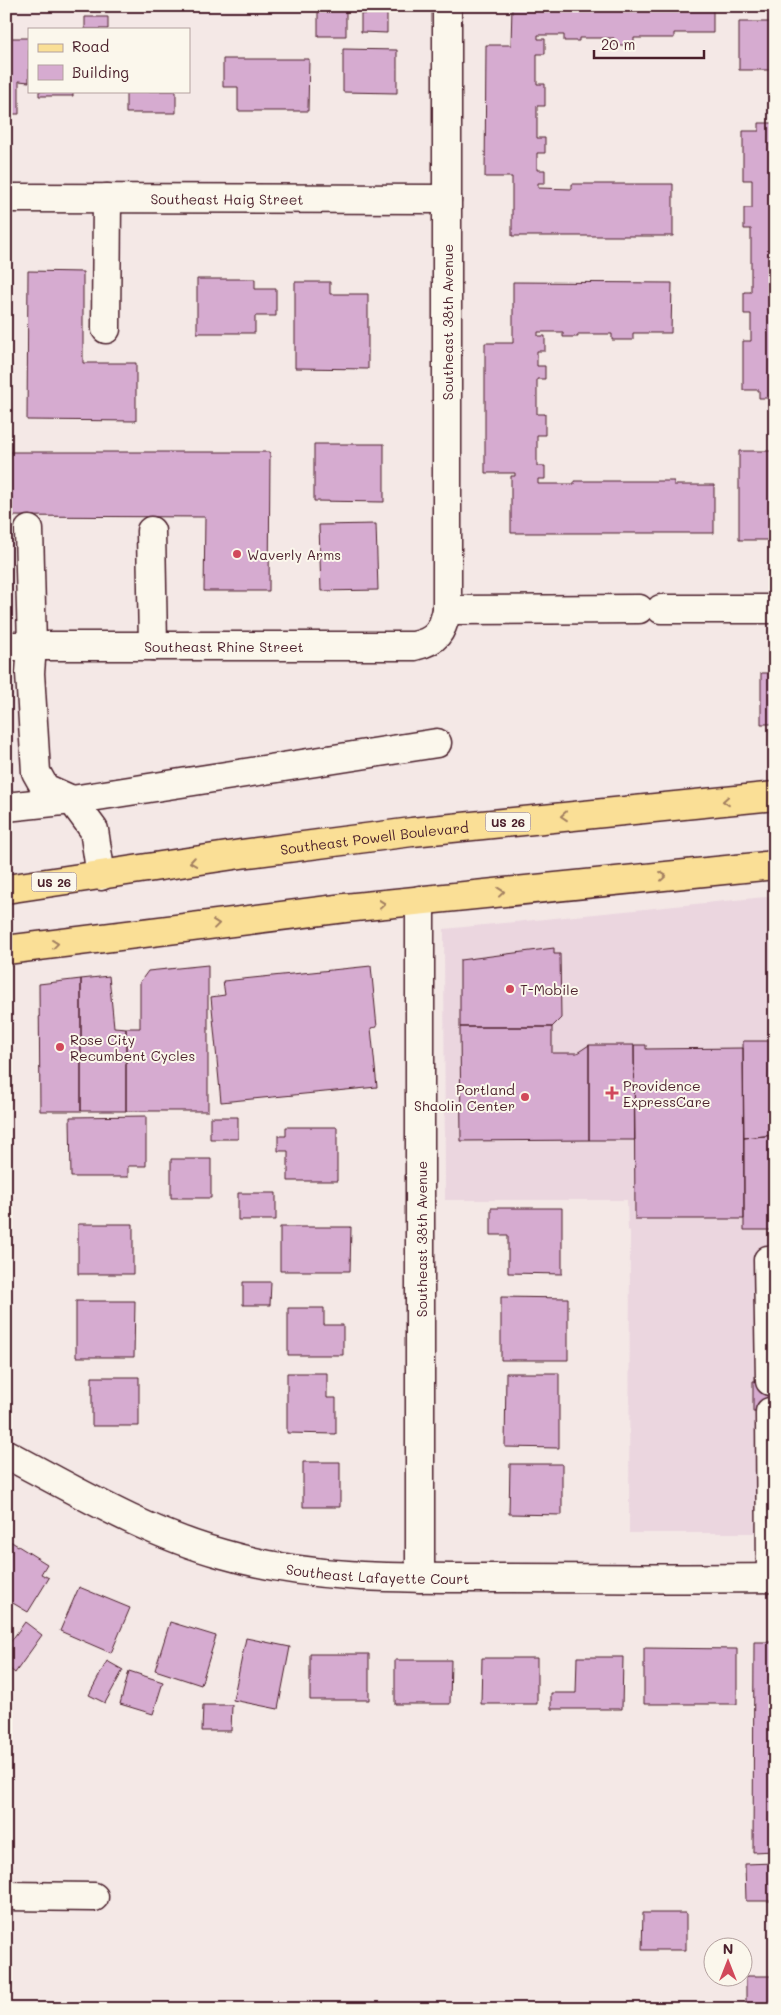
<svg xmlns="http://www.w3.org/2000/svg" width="781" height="2015" viewBox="0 0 781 2015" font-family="Mali,sans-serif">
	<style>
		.built { fill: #ebd6df }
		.building { fill: #d6abd0; stroke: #4a1f2b }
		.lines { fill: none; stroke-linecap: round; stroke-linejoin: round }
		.minor-casing { stroke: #4a1f2b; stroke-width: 31 }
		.major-casing { stroke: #4a1f2b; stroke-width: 31 }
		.minor { stroke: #fbf7ec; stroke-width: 28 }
		.major { stroke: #fadf96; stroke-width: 28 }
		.oneway { stroke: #a27f60 }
		.poi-dot { fill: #d1495b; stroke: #fbf7ec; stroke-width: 2 }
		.labels { text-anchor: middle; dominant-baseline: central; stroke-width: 4; stroke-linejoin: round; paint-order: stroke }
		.shield { fill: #fbf7ec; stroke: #7f6065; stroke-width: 1 }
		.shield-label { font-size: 12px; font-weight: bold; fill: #4a1f2b }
		.street-label { font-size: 14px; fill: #4a1f2b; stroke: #fbf7ec }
		.poi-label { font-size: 14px; fill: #4a1f2b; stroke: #fbf7ec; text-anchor: start }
	</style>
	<rect width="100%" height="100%" fill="#f4e8e6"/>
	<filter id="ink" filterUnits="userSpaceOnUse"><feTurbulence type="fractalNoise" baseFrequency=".02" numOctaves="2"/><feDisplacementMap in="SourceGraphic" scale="10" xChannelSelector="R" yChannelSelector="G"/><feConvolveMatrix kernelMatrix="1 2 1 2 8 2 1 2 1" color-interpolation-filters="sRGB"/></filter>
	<g filter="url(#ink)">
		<path class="built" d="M775,896V1135L744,1139V1224H775V1533H629L630,1231L628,1230L627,1200H445L444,929Z"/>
		<path class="building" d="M318,6H346V36H318Z
			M512,6H713V33H674V38H634V45H614V38H579V41H564V35H538V39H545V54H537V84H545V106H537V138H545V153H537V170H545V183H538V188L572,189V184H673V236H512V177H485L486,45H511Z
			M361,14H387V33L361,32Z
			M85,17H108V29H85Z
			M739,22H775V70H739Z
			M6,38H29V82L19,81V114H6Z
			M343,49L397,50V93L343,92Z
			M223,59H309L308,111H238V87H223Z
			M39,91H73V96H39Z
			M126,91H176V113H126Z
			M759,123H773V131H775L774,398H759V390H743V341H751V314H744V292H751V229H744V208H752V180H743V131H759Z
			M28,271L83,272V363H136V421L27,420Z
			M197,279H255V289H276V316H255V333H197Z
			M295,282H330V294H368V369L295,368Z
			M513,282L672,283L671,333H633V340H612V334H578V337H563V332H538V336H545V351H537V366H545V379H537V414H545V435H537V466H545V479H538V484H574V481H674V485H714V533H511V476H515V473H485V343H513Z
			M314,444H384V502L314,501Z
			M739,451H775V540H739Z
			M6,452H270L269,591H204L205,517L6,516Z
			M376,524L378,590L321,591L319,525Z
			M761,673H775V724H761Z
			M554,948V954H560L561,1018L552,1027H460V960Z
			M208,965V1111H126V1028H140V982L148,971Z
			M371,966L377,1027L371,1028L377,1087L221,1102L211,997L225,995L223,981Z
			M109,976L114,1027L126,1028V1111H81V979Z
			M81,979V1111H40L39,984Z
			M460,1027H552V1053H577L589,1045V1140L461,1141Z
			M743,1041H775V1135L744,1138Z
			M589,1045H634L635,1140H589Z
			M634,1045H646V1049L743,1048L744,1219H635Z
			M146,1116V1166H128V1177H71L70,1117Z
			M210,1117H238V1139H210Z
			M286,1127H337V1181H288V1151H278V1136H286Z
			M775,1135V1230H744V1138Z
			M171,1159H211V1198H171Z
			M238,1193H276V1220H238Z
			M491,1208H562V1274L508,1273V1235H491Z
			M78,1224H133V1274H78Z
			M280,1227H351L350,1271H280Z
			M243,1282H271L270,1305H243Z
			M501,1297L568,1298V1360H501Z
			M76,1301H135L134,1357H76Z
			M288,1308H324V1325H343V1355H288Z
			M287,1373H327V1398H336V1434L287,1433Z
			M506,1373H559V1448L505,1447Z
			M92,1377H139V1426H92Z
			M753,1381H775V1412H753Z
			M303,1462H340V1507H303Z
			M510,1464H562V1515L509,1514Z
			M10,1541L47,1564L41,1574L49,1578L28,1612L6,1599V1547Z
			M79,1587L130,1608L111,1653L60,1631Z
			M25,1622L42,1635L15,1673L6,1666V1648Z
			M170,1622L216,1636L201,1685L155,1670Z
			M246,1638L290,1647L278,1709L233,1700Z
			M754,1642H775V1851L753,1852Z
			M644,1648L737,1649V1704H644Z
			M310,1654H369V1700H310Z
			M577,1657H623L622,1709H551V1693H576Z
			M482,1658H537V1704H481Z
			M395,1660H451L450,1704H395Z
			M107,1661L123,1670L105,1703L89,1695Z
			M129,1671L163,1682L153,1714L120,1704Z
			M203,1705H232L231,1731H202Z
			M775,1863V1901H746L745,1864Z
			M643,1913H686V1950H642Z
			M746,1976H775V2009H746Z"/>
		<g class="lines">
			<defs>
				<g id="minor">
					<path id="s1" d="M6,198L447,199"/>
					<path d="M106,329L107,198"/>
					<path d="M29,530L32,646L30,673L36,772L45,788L72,800L94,830L101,876"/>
					<path d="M151,531L153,646"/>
					<path d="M661,609H775"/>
					<path d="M447,610L639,609"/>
					<path id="s2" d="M6,646H414C437,641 442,632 447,610V6"/>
					<path d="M6,807L72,800L437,743"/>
					<path d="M420,900V1578"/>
					<path d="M768,1260L770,1381"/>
					<path d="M770,1412L771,1578"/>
					<path id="s3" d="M6,1454C76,1491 146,1533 223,1554C315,1581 412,1578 508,1578C597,1578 686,1579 775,1578"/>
					<path d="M6,1896L94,1897"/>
				</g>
				<g id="major">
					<path id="s4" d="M6,889L241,854L412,832L775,796"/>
					<path d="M6,950L345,908L775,865"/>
				</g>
			</defs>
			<use href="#minor" class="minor-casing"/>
			<use href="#major" class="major-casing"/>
			<use href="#minor" class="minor"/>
			<use href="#major" class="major"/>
		</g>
		<defs><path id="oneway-chevron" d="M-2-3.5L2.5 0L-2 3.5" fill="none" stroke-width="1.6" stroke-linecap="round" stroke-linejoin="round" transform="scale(1.25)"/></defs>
		<g class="oneway">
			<use href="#oneway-chevron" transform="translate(726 801) rotate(175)"/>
			<use href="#oneway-chevron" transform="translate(564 816) rotate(175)"/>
			<use href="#oneway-chevron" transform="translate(193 862) rotate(171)"/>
			<use href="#oneway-chevron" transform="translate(663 876) rotate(-6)"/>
			<use href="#oneway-chevron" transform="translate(501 892) rotate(-6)"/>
			<use href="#oneway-chevron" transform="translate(382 904) rotate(-6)"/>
			<use href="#oneway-chevron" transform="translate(216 924) rotate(-7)"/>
			<use href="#oneway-chevron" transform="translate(55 944) rotate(-7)"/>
		</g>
	</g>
	<g class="poi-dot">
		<circle cx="237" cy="554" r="5"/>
		<circle cx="510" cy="989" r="5"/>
		<circle cx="60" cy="1047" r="5"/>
		<path d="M609.5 1085.5h5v5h5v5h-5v5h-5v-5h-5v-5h5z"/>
		<circle cx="525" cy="1097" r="5"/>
	</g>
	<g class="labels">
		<g class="shield">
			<rect x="485.5" y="812.5" width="45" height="19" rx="4"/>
			<rect x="31.5" y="872.5" width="45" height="19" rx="4"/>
		</g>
		<g class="shield-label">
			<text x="508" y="822">US 26</text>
			<text x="54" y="882">US 26</text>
		</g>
		<g class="street-label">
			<text stroke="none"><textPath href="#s1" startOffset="221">Southeast Haig Street</textPath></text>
			<text transform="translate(447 322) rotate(-90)">Southeast 38th Avenue</text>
			<text stroke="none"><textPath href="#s2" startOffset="218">Southeast Rhine Street</textPath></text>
			<text stroke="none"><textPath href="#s4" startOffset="372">Southeast Powell Boulevard</textPath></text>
			<text transform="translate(421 1239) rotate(-90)">Southeast 38th Avenue</text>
			<text stroke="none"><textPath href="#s3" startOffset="396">Southeast Lafayette Court</textPath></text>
		</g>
		<g class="poi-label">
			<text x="247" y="554">Waverly Arms</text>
			<text x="520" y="989">T-Mobile</text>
			<text x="70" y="1039">Rose City<tspan x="70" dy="16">Recumbent Cycles</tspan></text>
			<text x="623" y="1085">Providence<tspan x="623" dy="16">ExpressCare</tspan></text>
			<text x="515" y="1089" text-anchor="end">Portland<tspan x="515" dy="16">Shaolin Center</tspan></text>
		</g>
	</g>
	<rect width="781" height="2015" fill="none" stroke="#fbf7ec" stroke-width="25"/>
	<rect x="12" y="12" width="756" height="1990" fill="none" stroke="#4a1f2b" stroke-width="2" filter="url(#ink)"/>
	<rect x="28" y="28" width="162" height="65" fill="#fbf7ec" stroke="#b4a19f"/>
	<rect x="38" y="44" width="25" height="8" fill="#fadf96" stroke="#b4a19f"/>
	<text x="72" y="52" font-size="15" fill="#4a1f2b">Road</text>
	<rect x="38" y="65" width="25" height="15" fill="#d6abd0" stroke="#b4a19f"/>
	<text x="72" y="78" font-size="15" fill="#4a1f2b">Building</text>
	<g transform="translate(728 1962)"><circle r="24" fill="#fbf7ec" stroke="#b4a19f"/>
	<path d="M0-4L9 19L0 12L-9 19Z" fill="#d1495b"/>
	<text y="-8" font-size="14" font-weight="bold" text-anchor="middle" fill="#4a1f2b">N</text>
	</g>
	<path d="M594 50v8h110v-8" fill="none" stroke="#4a1f2b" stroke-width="2.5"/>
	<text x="601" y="50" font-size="15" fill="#4a1f2b" stroke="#fbf7ec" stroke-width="4" paint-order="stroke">20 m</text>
</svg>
